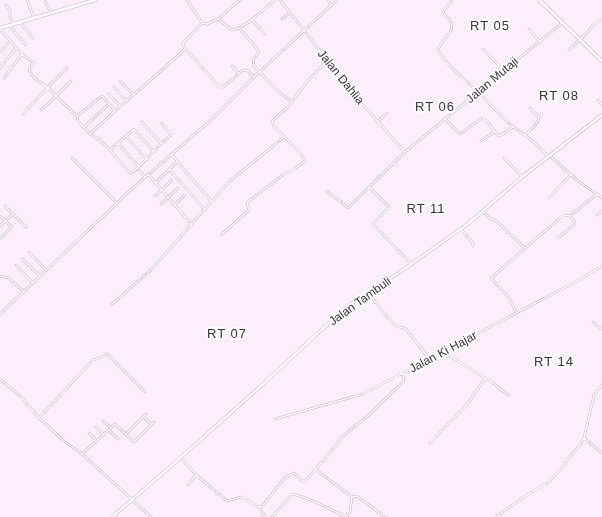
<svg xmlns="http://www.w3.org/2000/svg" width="602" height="517" viewBox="0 0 602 517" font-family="Helvetica,sans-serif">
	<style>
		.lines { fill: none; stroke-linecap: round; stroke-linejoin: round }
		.street-casing { stroke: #bfb1bd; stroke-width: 2.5 }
		.secondary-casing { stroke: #bfb1bd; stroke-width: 3.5 }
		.primary-casing { stroke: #bfb1bd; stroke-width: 4 }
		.street { stroke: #fff; stroke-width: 1.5 }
		.secondary { stroke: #fff; stroke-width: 2.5 }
		.primary { stroke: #fff; stroke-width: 3 }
		.labels { text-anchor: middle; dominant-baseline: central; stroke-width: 4; stroke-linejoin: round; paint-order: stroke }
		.street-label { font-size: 12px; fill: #373237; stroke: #fff }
		.neighbourhood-label { font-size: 13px; letter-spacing: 1px; fill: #373237; stroke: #fff }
	</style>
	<rect width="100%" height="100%" fill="#fceefb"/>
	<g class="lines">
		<defs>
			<path id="street" d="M27,0L34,18
				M187,0L202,23L183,43V45L185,49L203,68L219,87H223L243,70L248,71L254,77
				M280,0L361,103L405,152
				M328,0L331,5
				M452,0L443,12C445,17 449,18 451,22C456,32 439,42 438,50C447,66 464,78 477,92
				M45,1L51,13
				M6,5L10,10V17L14,24
				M219,18L240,0
				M282,19L289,13
				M252,20L265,34
				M20,22L33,38
				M202,23L207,24L218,19L232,30C242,31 266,7 275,0
				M9,25L26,45
				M0,29L22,54L4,78
				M240,29L259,51L253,60L254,66L280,93L291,101
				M529,29L540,42
				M483,49L504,71
				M569,50L588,32L594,24L602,19
				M0,52L9,42
				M22,54L34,63L29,68C30,77 40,82 48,87L67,68
				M232,66L238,73
				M0,68L16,48
				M120,81L134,95
				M114,87L127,101
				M478,92L508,123L534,142L548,157
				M109,94L120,106
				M598,100L602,105
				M41,110L56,96L77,116L78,121L83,127L94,137L99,139L110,150
				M23,114L48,87L56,96L71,81
				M77,116L102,96L115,111L162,70L185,49
				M445,119L460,134L482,118L487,121L498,136L505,133L513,127
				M142,122L161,143
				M377,122L387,113
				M84,127L109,104
				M90,134L115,111
				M525,135C530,130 538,125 539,117L530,108
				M126,136L147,160
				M481,141L494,132
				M118,143L139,167
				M154,152L134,129L110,150L131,174C145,162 156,147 171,135L161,123
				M171,154L211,201
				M550,156L578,181L602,198
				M72,158L117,203
				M504,158L522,177
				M137,168L145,177
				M169,169L205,210
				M148,174L192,225
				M155,183L177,162
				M327,191L332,196L336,198L348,208L369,187
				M155,196L172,180
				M549,198L570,175
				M161,204L178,188
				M175,204L185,195
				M5,206L26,227
				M483,212L491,219L496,221L525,248
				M597,215L602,211
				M0,216L12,227L0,239
				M0,226L13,214
				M461,229L472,242L473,246
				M221,235L249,210L247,202L249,201L283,175L294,169L305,161L301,154L274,126L272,121L289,106L306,83L327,60
				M558,238L575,224L574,221L570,216
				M29,252L46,270
				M22,259L40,276
				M411,264L373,224L389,207L369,187L405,152L562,23
				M16,265L33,283
				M0,276L9,278L24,292
				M369,293C375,301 388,321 397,326C400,328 403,327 406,329L429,359
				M112,304L152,269L229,182L284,137
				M516,312L510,299L491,278L560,218L565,215L570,216L597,194
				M0,314L136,185L210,121L254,77L337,0
				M593,322L602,329
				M443,352L493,383L508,395
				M0,379L21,397L39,418L64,441L82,454L151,517
				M144,417L151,424
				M39,418L93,360L100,358L107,354L145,392
				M275,419L363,394L581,279L602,266
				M103,421L111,428
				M96,427L104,435
				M109,430L118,439
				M89,433L97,441
				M126,434L146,414
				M584,438L602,453
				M430,443L469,402L485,378
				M82,454L115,424L134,442L154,422
				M181,458L196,475L227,501L242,497L256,506L261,507C273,497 279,478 294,473L302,481H305L329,454L342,437L370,414L403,382L404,379L402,374
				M315,469L352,497L357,496L385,517
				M188,485L196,475
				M259,507L265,517
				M272,517L292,494C312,498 328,509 347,517L350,512L352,497
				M496,517L522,498L549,482L561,469L572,454L580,445L584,438L594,395L602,385"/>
			<path id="secondary" d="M112,517L170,467L262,385L345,308L403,270L469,223L522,177L602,115"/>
			<path id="primary" d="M539,0L602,61
				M0,28L95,0"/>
		</defs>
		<use href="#street" class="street-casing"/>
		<use href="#secondary" class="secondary-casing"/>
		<use href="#primary" class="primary-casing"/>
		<use href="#street" class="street"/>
		<use href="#secondary" class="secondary"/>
		<use href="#primary" class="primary"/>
	</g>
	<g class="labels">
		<g class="street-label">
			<text transform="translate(341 77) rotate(51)">Jalan Dahlia</text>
			<text transform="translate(492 80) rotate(-40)">Jalan Mutaji</text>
			<text transform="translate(360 301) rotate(-36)">Jalan Tambuli</text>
			<text transform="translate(443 352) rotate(-28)">Jalan Ki Hajar</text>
		</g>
		<g class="neighbourhood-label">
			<text x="490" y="25">RT 05</text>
			<text x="559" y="95">RT 08</text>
			<text x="435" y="106">RT 06</text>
			<text x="426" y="208">RT 11</text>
			<text x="227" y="333">RT 07</text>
			<text x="554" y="361">RT 14</text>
		</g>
	</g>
</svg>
